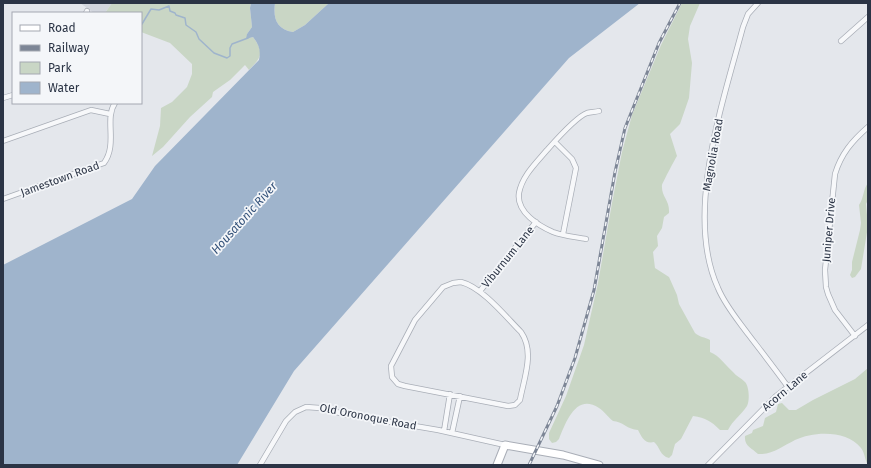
<svg xmlns="http://www.w3.org/2000/svg" width="871" height="468" viewBox="0 0 871 468" font-family="'Fira Sans',sans-serif">
	<style>
		.built { fill: #d2d6de }
		.green { fill: #c9d6c5 }
		.water { fill: #9fb4cc }
		.lines { fill: none; stroke-linecap: round; stroke-linejoin: round }
		.stream { stroke: #9fb4cc; stroke-width: 1.5 }
		.street-casing { stroke: #a9aeb7; stroke-width: 6 }
		.secondary-casing { stroke: #a9aeb7; stroke-width: 9 }
		.street { stroke: #f7f8fa; stroke-width: 4.5 }
		.secondary { stroke: #fff; stroke-width: 7 }
		.rail-casing { stroke: #7d8696; stroke-width: 3 }
		.rail { stroke: #f4f6f9; stroke-width: 1.5; stroke-dasharray: 4.5; stroke-linecap: butt }
		.labels { text-anchor: middle; dominant-baseline: central; stroke-width: 3.5; stroke-linejoin: round; paint-order: stroke }
		.street-label { font-size: 11px; fill: #2b3445; stroke: #f4f6f9 }
		.water-label { font-size: 12px; font-style: italic; fill: #34527a; stroke: #f4f6f9 }
	</style>
	<rect width="100%" height="100%" fill="#e4e7ec"/>
	<path class="built" d="M80,3H112L105,13H94Z"/>
	<path class="green" d="M112,3H251L250,8L252,27L247,34L249,38L253,37C264,52 262,57 249,70L245,65L230,80L213,92L212,97L190,117L163,147L152,156L160,126L161,108L172,102L187,87L192,74V64L170,43L141,32V13H105Z
		M275,3H329L305,25L293,32C276,29 273,18 275,3Z
		M682,3H700L690,26L688,39L692,63L689,98L680,124L670,134L677,156C674,161 663,182 662,185C661,197 670,200 669,213L664,217L662,228L657,236L658,246L653,252L655,268L669,277L677,295L679,304L695,333C699,337 705,337 710,340V352C720,356 725,365 733,372C736,376 741,378 745,382C749,386 750,400 747,406C741,415 733,420 728,430H720C711,421 706,418 693,416L681,439L675,444L672,455L669,458C660,456 660,447 654,442C645,444 642,438 638,430C628,430 622,421 613,421C608,417 604,411 599,408C576,393 566,422 559,439L556,442L552,443L549,439V433L566,396L584,345L598,283L612,203L622,152L632,115L661,45Z
		M868,183V200L866,204L868,226L861,269L855,277L852,278L850,275L852,270V262L860,230L861,223L859,205C864,198 863,189 868,183Z
		M868,368V465C865,461 865,453 861,448C847,430 814,431 795,440C783,446 772,455 758,454C752,448 744,446 745,436L752,433L753,430L763,426L765,418L776,412L778,404L782,403L789,410H796L813,400L855,379Z"/>
	<path class="water" d="M251,3H275C273,18 276,29 293,32L305,25L329,3H640L569,58L294,371L237,465H3V265L132,199L155,166L259,60C261,50 259,45 253,37L246,39L247,34L252,27L250,8Z"/>
	<g class="lines">
		<path class="stream" d="M141,24H142L151,9L159,10L169,6L170,11L175,13L176,15L185,18L186,25L196,32L199,39L214,53L227,58L230,56V48L232,44L248,38"/>
		<defs>
			<path id="street" d="M758,3L748,14L743,27C723,102 684,214 718,288C725,305 737,319 748,334C761,351 775,369 788,387
				M86,13L87,11
				M841,41L868,17
				M3,98L13,95
				M3,141L91,110L110,114
				M555,142L572,159L576,168L563,234
				M3,199L104,163C118,144 104,119 115,103
				M586,239C576,237 563,236 553,232C539,226 516,212 519,193C522,176 536,163 547,150C555,141 576,117 587,113C591,112 596,112 599,111
				M461,282C482,287 506,317 521,332C535,352 524,378 520,400L515,405L508,406L405,386L398,384L392,377L391,366L415,320L443,287L453,283Z
				M480,291L536,222
				M855,336L835,310L828,294L826,287L825,270L835,174C841,154 852,141 868,127
				M444,431L450,394
				M452,433L460,396
				M260,465L286,421L295,412L306,407L320,408L344,414L438,430L505,445
				M708,465L776,396L868,325"/>
			<path id="secondary" d="M497,465L505,445L563,455L599,465"/>
		</defs>
		<use href="#street" class="street-casing"/>
		<use href="#secondary" class="secondary-casing"/>
		<use href="#street" class="street"/>
		<use href="#secondary" class="secondary"/>
		<defs>
			<path id="rail" d="M529,465L557,406L575,358L594,290L615,172L625,128L659,43L680,3"/>
		</defs>
		<use href="#rail" class="rail-casing"/>
		<use href="#rail" class="rail"/>
	</g>
	<g class="labels">
		<g class="street-label">
			<text transform="translate(713 155) rotate(-80)">Magnolia Road</text>
			<text transform="translate(60 179) rotate(-20)">Jamestown Road</text>
			<text transform="translate(829 230) rotate(-85)">Juniper Drive</text>
			<text transform="translate(508 257) rotate(-51)">Viburnum Lane</text>
			<text transform="translate(785 391) rotate(-40)">Acorn Lane</text>
			<text transform="translate(368 417) rotate(11)">Old Oronoque Road</text>
		</g>
		<g class="water-label">
			<text transform="translate(244 218) rotate(-48)">Housatonic River</text>
		</g>
	</g>
	<rect width="871" height="468" fill="none" stroke="#2b3445" stroke-width="8"/>
	<rect x="12" y="12" width="130" height="92" fill="#f4f6f9" stroke="#a4a8b1"/>
	<rect x="20" y="25" width="20" height="6" fill="#ffffff" stroke="#a4a8b1"/>
	<text x="48" y="32" font-size="12" fill="#2b3445">Road</text>
	<rect x="20" y="45" width="20" height="6" fill="#7d8696" stroke="#a4a8b1"/>
	<text x="48" y="52" font-size="12" fill="#2b3445">Railway</text>
	<rect x="20" y="62" width="20" height="12" fill="#c9d6c5" stroke="#a4a8b1"/>
	<text x="48" y="72" font-size="12" fill="#2b3445">Park</text>
	<rect x="20" y="82" width="20" height="12" fill="#9fb4cc" stroke="#a4a8b1"/>
	<text x="48" y="92" font-size="12" fill="#2b3445">Water</text>
</svg>
